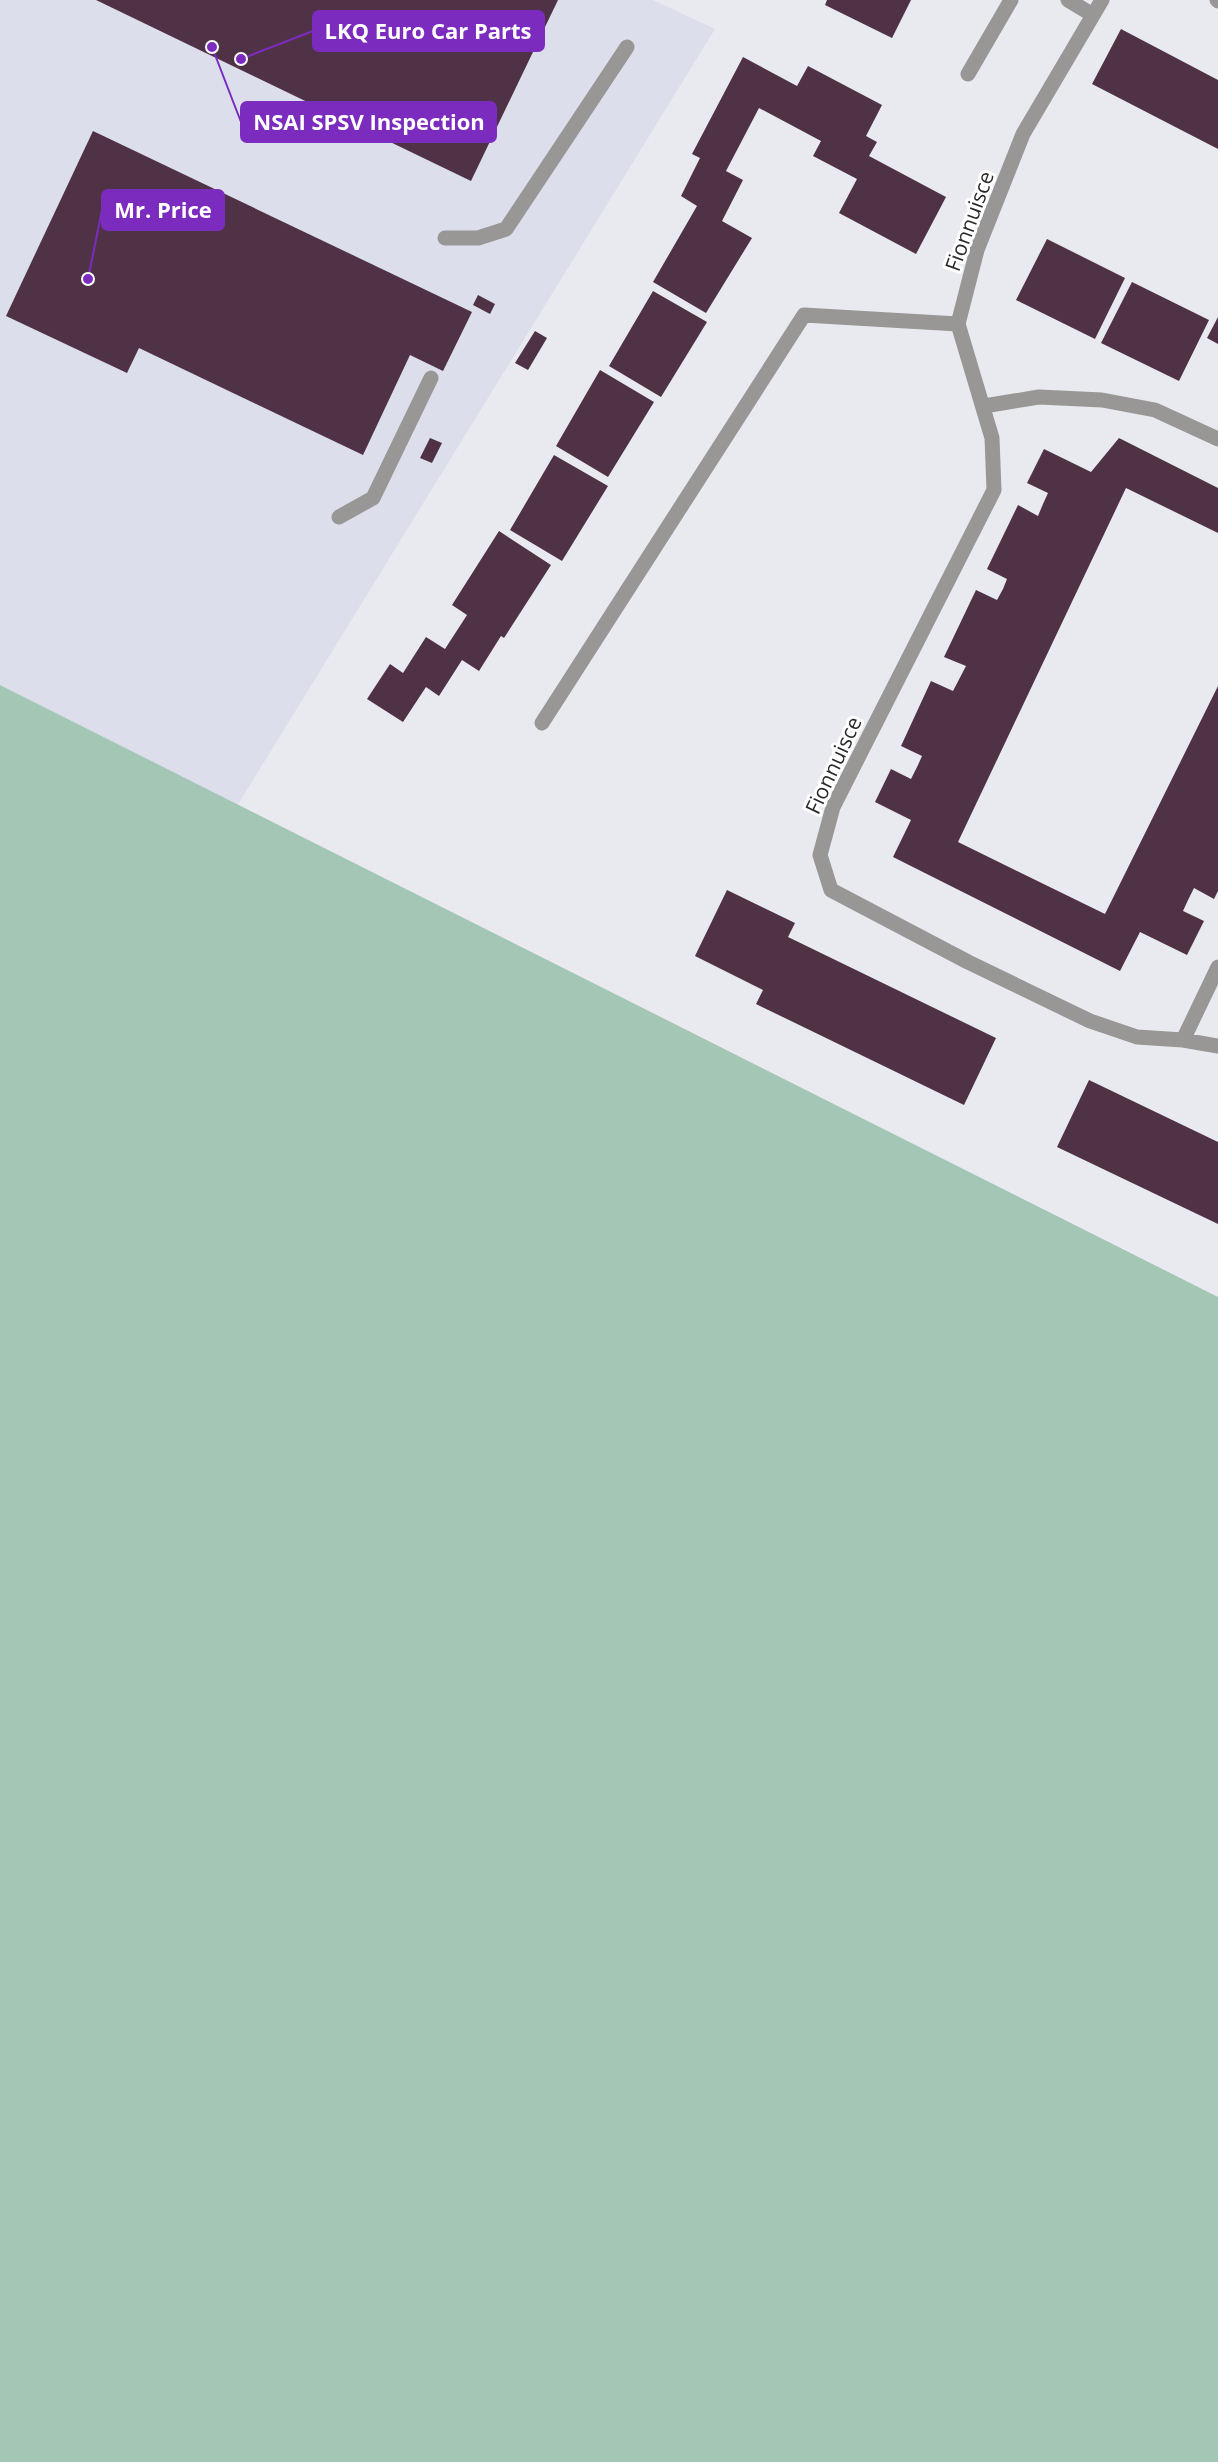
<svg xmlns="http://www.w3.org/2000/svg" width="1218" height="2462" viewBox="0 0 1218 2462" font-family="'Open Sans',sans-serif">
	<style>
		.built { fill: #dcdeeb }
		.green { fill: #a4c6b4 }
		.building { fill: #4f3245 }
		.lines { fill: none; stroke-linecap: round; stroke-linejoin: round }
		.lane { stroke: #999696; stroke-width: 15 }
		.street { stroke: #999696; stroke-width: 15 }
		.labels { text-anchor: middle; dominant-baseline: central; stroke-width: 6; stroke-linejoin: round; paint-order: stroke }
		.street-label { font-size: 21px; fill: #29292b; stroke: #fff }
		.leader { fill: none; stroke: #7b2cbf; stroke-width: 2 }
		.callout-dot { fill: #7b2cbf; stroke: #fff; stroke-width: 2 }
		.callout { fill: #7b2cbf; stroke: #7b2cbf; stroke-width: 2 }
		.callout-label { font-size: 22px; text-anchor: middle; font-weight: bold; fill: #fff }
	</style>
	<rect width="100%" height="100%" fill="#e9eaf0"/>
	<path class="built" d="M0,0H653L715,29L237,806L0,685Z"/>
	<path class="green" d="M0,685L1218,1297V2462H0Z"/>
	<path class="building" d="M96,0H558L471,181Z
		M827,0H911L892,38L825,5Z
		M1121,29L1218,80V149L1092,84Z
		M743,57L797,86L808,66L882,105L866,136L877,142L869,156L946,197L916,254L839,213L857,179L813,156L821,141L759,108L726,171L743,180L722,221L752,238L706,313L653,282L697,206L681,196L700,158L692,154Z
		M93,131L472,312L443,371L410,355L363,455L139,348L127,373L6,316Z
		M1047,239L1125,278L1095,339L1016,300Z
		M1132,282L1209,320L1179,381L1101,343Z
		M653,291L707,322L661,397L609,366Z
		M478,295L495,304L490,314L473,305Z
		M1218,317V344L1207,338Z
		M535,331L547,338L528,370L515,363Z
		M600,370L654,402L608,477L556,446Z
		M430,438L442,443L432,463L420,458Z
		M1119,438L1218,488V533L1126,488L958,842L1105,914L1218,686V891L1214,899L1194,888L1188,900L1183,911L1204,921L1187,955L1140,932L1120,971L893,857L911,820L875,802L891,769L911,779L918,765L922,756L901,746L931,681L953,691L966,666L944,657L976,590L997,600L1003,589L1007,579L987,569L1018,505L1038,516L1043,504L1048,493L1027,483L1044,449L1091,472Z
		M554,455L608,486L562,561L510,530Z
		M499,531L551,565L504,638L501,636L479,671L462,660L439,696L426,687L403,722L367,699L390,664L403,673L426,637L445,649L467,615L452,605Z
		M727,890L795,923L788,937L996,1038L964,1105L756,1004L763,990L695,956Z
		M1089,1080L1218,1142V1224L1057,1147Z"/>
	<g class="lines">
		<path class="lane" d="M445,238H478L506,229L627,47
			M339,517L373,498L431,378"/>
		<path class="street" d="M1068,0L1093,15
			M1102,0L1023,134L977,250L958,324L992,438L994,490L833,807L820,855L831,890L968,962L1090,1021L1137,1037L1183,1040L1218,967
			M1217,0L1218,1
			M968,74L1011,0
			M984,406L1039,397L1102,400L1155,410L1218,439
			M542,723L804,315L958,324
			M1183,1040L1218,1046"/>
	</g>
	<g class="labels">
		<g class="street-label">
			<text transform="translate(969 221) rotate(-70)">Fionnuisce</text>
			<text transform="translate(833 765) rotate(-65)">Fionnuisce</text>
		</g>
	</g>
	<path class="leader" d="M241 59L313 31M212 47L241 122M88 279L102 210"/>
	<g class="callout-dot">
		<circle cx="241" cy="59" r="6"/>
		<circle cx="212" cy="47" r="6"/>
		<circle cx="88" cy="279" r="6"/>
	</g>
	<g class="callout">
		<rect x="313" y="11" width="231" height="40" rx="6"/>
		<rect x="241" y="102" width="255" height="40" rx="6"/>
		<rect x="102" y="190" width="122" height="40" rx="6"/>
	</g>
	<g class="callout-label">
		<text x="428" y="39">LKQ Euro Car Parts</text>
		<text x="369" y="130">NSAI SPSV Inspection</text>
		<text x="163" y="218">Mr. Price</text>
	</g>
</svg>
